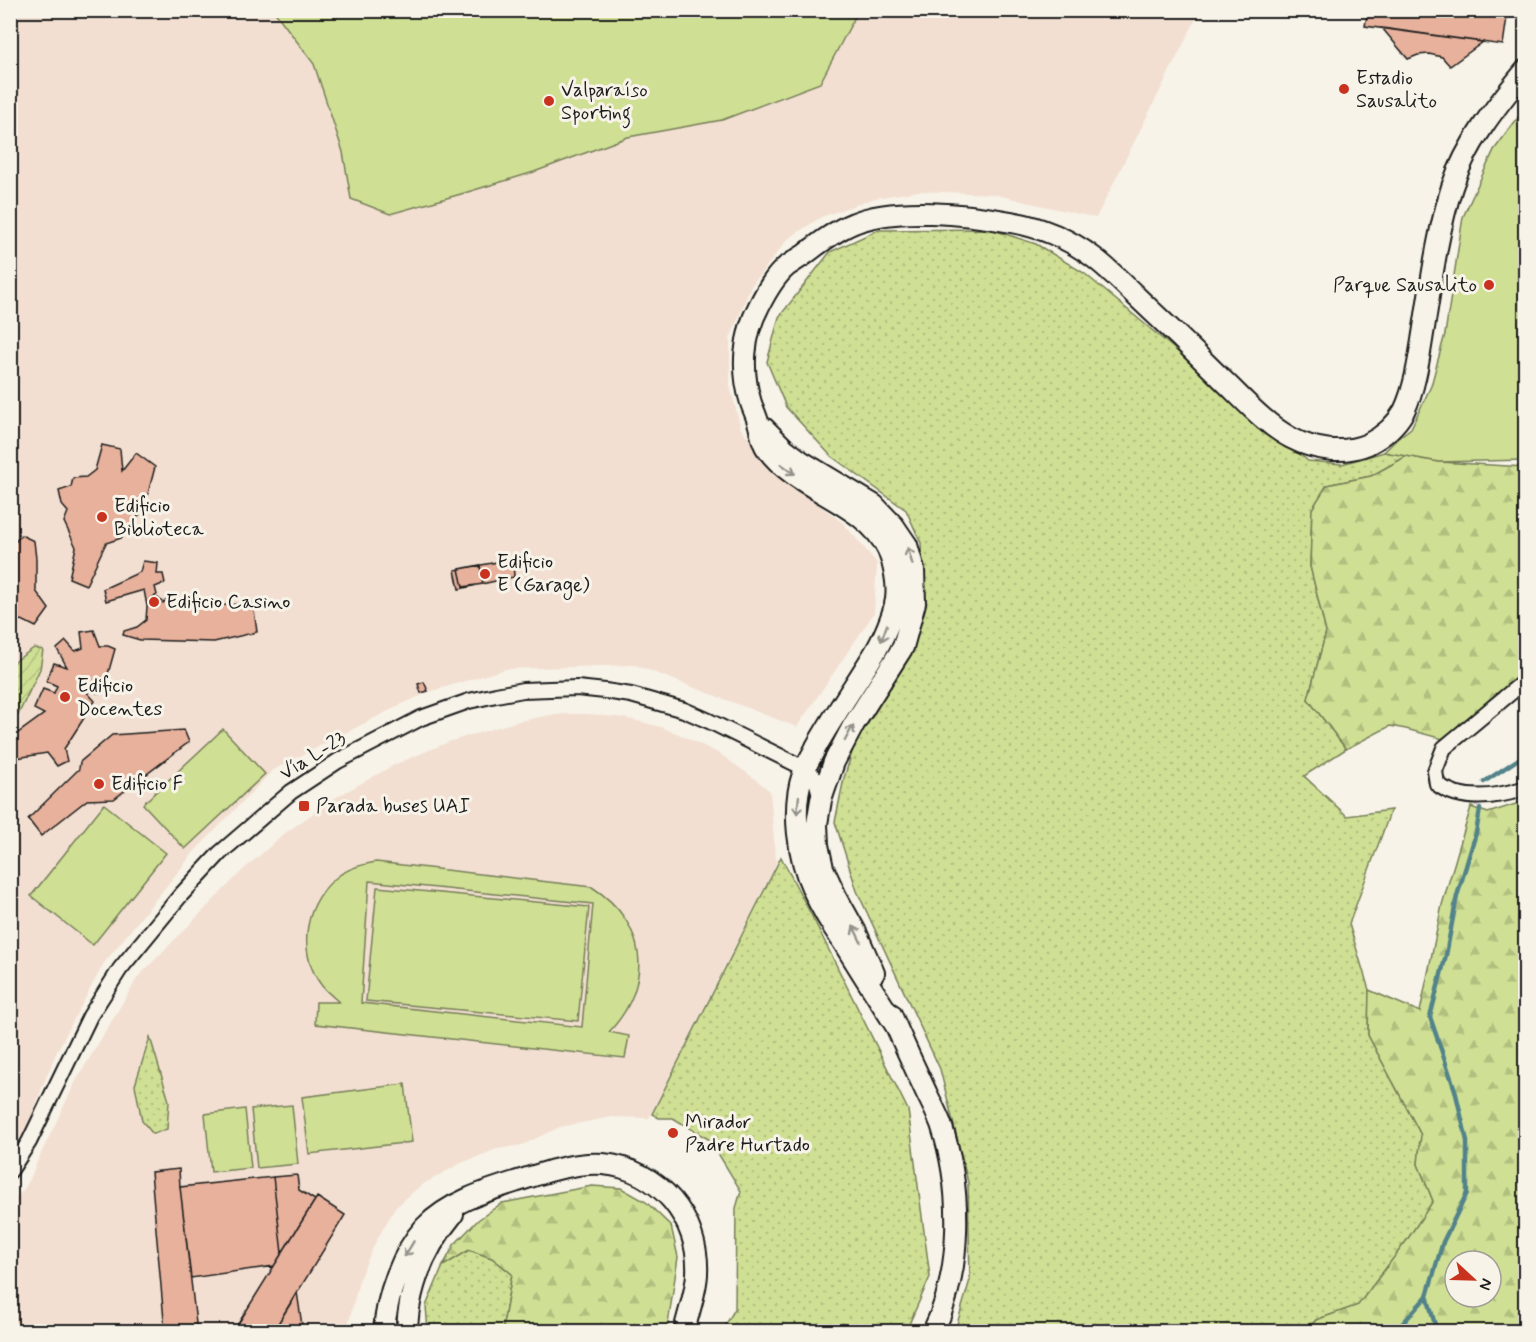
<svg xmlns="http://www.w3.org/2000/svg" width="1536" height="1342" viewBox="0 0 1536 1342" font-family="Mynerve,sans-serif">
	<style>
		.built { fill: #f2dfd1 }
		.grass { fill: url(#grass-dots); stroke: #767e58; stroke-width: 1.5 }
		.forest { fill: url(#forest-firs); stroke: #767e58; stroke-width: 1.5; fill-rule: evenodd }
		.garden { fill: url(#garden-furrows); stroke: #767e58; stroke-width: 1.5 }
		.pitch { fill: #cfe094; stroke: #767e58; stroke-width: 1.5; fill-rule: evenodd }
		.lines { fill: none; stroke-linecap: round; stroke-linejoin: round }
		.stream { stroke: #53838a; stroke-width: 4.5 }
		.building { fill: #e7b19c; stroke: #1c1c1c; stroke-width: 1.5 }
		.street-casing { stroke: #1c1c1c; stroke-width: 18 }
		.secondary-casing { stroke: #1c1c1c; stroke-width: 24 }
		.street { stroke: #f7f3e8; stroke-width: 14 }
		.secondary { stroke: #f7f3e8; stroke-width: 20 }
		.oneway { stroke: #94928c }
		.poi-dot { fill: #c8321e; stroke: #f7f3e8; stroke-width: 2 }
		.labels { text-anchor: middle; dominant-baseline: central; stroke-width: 6; stroke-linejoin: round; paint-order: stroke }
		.poi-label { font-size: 20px; fill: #1c1c1c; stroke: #f7f3e8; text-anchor: start }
		.street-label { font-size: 20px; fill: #1c1c1c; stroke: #f7f3e8 }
	</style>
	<defs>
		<pattern id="grass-dots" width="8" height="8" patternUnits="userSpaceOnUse" patternTransform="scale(1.5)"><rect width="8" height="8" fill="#cfe094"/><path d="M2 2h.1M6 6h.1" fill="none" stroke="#b1c07f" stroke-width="1.8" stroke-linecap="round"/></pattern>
		<pattern id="forest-firs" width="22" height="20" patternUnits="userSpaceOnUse" patternTransform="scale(1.5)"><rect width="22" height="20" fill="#cfe094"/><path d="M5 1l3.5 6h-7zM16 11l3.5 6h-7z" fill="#b1c07f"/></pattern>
		<pattern id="garden-furrows" width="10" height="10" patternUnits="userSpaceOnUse" patternTransform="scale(1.5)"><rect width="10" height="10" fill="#cfe094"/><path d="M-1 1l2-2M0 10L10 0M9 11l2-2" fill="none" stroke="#b1c07f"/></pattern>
	</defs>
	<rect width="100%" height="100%" fill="#f7f3e8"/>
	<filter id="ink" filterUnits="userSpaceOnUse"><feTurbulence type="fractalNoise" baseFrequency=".0167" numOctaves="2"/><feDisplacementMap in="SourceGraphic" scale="12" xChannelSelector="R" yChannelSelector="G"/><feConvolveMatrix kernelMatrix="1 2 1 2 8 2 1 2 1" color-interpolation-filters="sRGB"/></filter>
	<g filter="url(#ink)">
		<path class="built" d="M11,11H274L314,64L343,152L351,199L390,214L461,194L534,172L628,137L722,120L820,83L858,11H1200L1096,218L992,194L919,191L875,198L821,217L788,239L751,286L730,339V386L741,429L781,475L843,523L877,563L874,613L797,727L635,665L506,669L432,691L402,704L273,770L194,852L104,963L57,1051L43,1085L28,1127L11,1151Z
			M569,714H588L625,718L661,727L681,735L720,754L754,778L770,791L776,864L649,1118L612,1117L560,1127L522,1145L497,1149L459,1164L420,1186L395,1208L376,1241L360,1277L349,1322V1331H11L10,1204L25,1188L31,1177L36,1164L76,1081L138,977L244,869L284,834L335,798L394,765L451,741L515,722L550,715Z"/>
		<path class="grass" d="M990,229L1036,244L1084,273L1308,461L1342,464L1384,452L1407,456L1371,476L1327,485L1312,510L1310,566L1326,632L1308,699L1346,749L1304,776L1347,816L1391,810L1349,924L1369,990L1368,1035L1421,1135L1418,1164L1433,1201L1407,1240L1358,1306L1316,1320L1306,1331H955L970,1280L968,1182L940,1069L857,891L835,822L844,778L860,727L914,644L924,595L921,543L906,510L831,456L786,407L767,362L779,317L830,252L878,230Z
			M781,857L816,924L908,1110L930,1277L906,1331H722L735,1309L736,1208L741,1191L710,1140L673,1118H659L652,1114Z
			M150,1037L169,1101L167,1129L153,1134L142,1121L135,1085Z
			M469,1250L492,1258L512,1274L502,1331H428L426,1306L443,1266Z"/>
		<path class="forest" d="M1407,456L1439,462L1525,467V672L1443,739L1406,729L1390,726L1346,749L1308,699L1326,632L1310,566L1312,509L1327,485L1371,476Z
			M1525,801V1331H1306L1316,1320L1358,1305L1407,1240L1433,1201L1418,1164L1421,1135L1368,1035L1369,990L1420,1012L1442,905L1471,807L1488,813ZM1455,1261H1491V1297H1455Z
			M592,1186L621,1188L646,1202L671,1226L678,1257L667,1331H502L512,1274L492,1258L469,1250L443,1266L454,1245L478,1220L502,1203Z"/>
		<path class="garden" d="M34,648L43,650L40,669L18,715L11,717V664Z"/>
		<path class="pitch" d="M274,11H858L820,83L722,120L628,137L534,172L461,194L390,214L351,199L343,152L314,64Z
			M1525,108V460L1439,462L1384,452L1397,439L1411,428L1431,386L1445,334L1463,217L1494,150Z
			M223,729L265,774L185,849L143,804Z
			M104,804L166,853L93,945L31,896Z
			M376,862L592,887C648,923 654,984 609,1032L629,1036L625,1058L315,1024L316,1002H339C333,997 327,992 322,986C295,951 305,899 341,874C352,867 364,864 376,862ZM369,881L593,904L582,1027L361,1003Z
			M377,887L589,907L578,1021L366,1001Z
			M405,1084L412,1142L309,1154L302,1097Z
			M292,1105L298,1164L257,1168L251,1109Z
			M245,1109L251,1168L211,1172L205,1114Z"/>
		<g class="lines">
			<path class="stream" d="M1484,782L1526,754
				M1395,1332L1427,1296
				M1437,1332L1427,1296L1443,1242L1467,1193V1141L1455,1090L1430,1017L1446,955L1457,896L1476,833L1480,809"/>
		</g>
		<path class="building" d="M1368,10H1508L1503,45L1365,26Z
			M1382,28L1483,42L1450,66L1442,57L1429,54L1418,55L1408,59Z
			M102,445L120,449L122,471L136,453L155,467L144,509L121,538L106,543L86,585L69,578L76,547L64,522L68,512L62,505L59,491L71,487L73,478L86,477L95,470Z
			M21,535L34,541L36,559V591L49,609L36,627L22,620L13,622L10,626V548Z
			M513,559L514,577L459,589L455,570Z
			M143,561L158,563L157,574H163L165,583L155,587L157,595L150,599V601L158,598L163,603L171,596L178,604L187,605L213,606L253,603L257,632L214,642L140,640L123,635L124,631L137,627L146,620L147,606L144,590L106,601L103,589L140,572Z
			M480,565L483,584L463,587L459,569Z
			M94,630L100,646H108L115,649L106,681L96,678L94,685L102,687L98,693L85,690L95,701L64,749L67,761L57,766L47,753L10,759V739L44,714L34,709L43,689L54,693L57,686L46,681L54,663L67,667L57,649L66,641L75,651L83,648L81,632Z
			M424,682L428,691L421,693L418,684Z
			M184,730L189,742L114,799L87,800L41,836L28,819L79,769L80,762L112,735Z
			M179,1169L180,1187L197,1332H165L151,1172Z
			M297,1175L299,1190L315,1200L282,1253L273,1177Z
			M273,1177L282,1253L274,1266L191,1278L180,1187Z
			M317,1197L345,1215L273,1332H233Z
			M297,1292L303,1332H273Z"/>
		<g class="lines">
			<defs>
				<path id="street" d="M1526,680L1444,748L1435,771L1437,784C1462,803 1498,797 1526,788
					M10,1171L29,1142L90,1016L120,969L180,896L220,853L291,792L338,761L421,718L469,701L496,695L523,690L577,688L605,691L631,695L684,710L709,721L804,768C816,775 818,785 820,798"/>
				<path id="secondary" d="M764,428L785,449L801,461L874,505L894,526L907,545L914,570L915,603L903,647L854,724L834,762L821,800L817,824L818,845L823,868L836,896L856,932L874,973
					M891,1014C902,1041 915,1068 927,1094C932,1104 937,1114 941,1124C962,1188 963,1270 933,1332
					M896,1026C878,998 860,970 843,942C832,926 821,908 813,890C798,858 791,808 803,774C806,764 812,756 816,747C834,715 855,685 874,654C882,641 894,614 896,599C898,584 894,564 888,550C865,502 798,492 767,449C761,441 761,431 758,422C756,415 753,409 751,403C741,371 743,336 759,306C766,292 774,277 787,266C789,265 802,256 804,255C818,244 836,230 854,223C895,206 968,214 1011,222C1040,227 1069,239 1093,257C1109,269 1123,283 1137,297C1166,324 1195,352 1223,380C1244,400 1265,424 1291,438C1314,450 1343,455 1368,444C1382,437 1396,425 1404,411C1415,388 1419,359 1423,334C1431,285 1437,234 1452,187C1466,144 1497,105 1526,70
					M384,1332C386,1297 402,1252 425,1227C449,1202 486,1191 518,1181C545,1172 575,1162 603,1164C659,1169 700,1219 697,1274C696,1293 688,1313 684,1332
					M407,1332C408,1287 425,1248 453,1214"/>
			</defs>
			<use href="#street" class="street-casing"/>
			<use href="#secondary" class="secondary-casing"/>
			<use href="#street" class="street"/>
			<use href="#secondary" class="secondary"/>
		</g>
		<defs><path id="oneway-shaft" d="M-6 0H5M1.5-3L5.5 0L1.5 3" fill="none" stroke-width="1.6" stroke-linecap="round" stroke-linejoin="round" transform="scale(1.5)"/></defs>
		<g class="oneway">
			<use href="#oneway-shaft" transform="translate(788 469) rotate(36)"/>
			<use href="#oneway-shaft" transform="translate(910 556) rotate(-106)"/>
			<use href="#oneway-shaft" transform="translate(884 633) rotate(110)"/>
			<use href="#oneway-shaft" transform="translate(849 733) rotate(-62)"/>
			<use href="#oneway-shaft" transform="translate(798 805) rotate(96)"/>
			<use href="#oneway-shaft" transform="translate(857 934) rotate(-116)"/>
			<use href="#oneway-shaft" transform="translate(409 1249) rotate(121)"/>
		</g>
	</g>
	<g class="poi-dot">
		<circle cx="1344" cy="89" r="6"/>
		<circle cx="549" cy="101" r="6"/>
		<circle cx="1489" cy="285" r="6"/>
		<circle cx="102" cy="517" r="6"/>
		<circle cx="485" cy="574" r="6"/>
		<circle cx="154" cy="602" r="6"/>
		<circle cx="65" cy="697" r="6"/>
		<circle cx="99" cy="784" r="6"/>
		<rect x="298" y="800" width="12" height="12" rx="3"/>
		<circle cx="673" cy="1133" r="6"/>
	</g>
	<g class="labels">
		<g class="poi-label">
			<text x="1356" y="78">Estadio<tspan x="1356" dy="23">Sausalito</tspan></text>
			<text x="561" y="90">Valparaíso<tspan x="561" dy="23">Sporting</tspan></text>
			<text x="1477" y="285" text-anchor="end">Parque Sausalito</text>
			<text x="114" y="506">Edificio<tspan x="114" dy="23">Biblioteca</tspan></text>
			<text x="497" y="562">Edificio<tspan x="497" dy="23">E (Garage)</tspan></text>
			<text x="166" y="602">Edificio Casino</text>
			<text x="77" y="686">Edificio<tspan x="77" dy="23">Docentes</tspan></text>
			<text x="111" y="784">Edificio F</text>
			<text x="316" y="806">Parada buses UAI</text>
			<text x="685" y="1122">Mirador<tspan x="685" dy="23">Padre Hurtado</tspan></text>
		</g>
		<g class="street-label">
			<text transform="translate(313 756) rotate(-32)">Vía L-23</text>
		</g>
	</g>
	<rect width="1536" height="1342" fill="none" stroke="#f7f3e8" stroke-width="36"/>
	<rect x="18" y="18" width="1500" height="1306" fill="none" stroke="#1c1c1c" stroke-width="2" filter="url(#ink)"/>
	<g transform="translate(1473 1279) rotate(112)"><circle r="28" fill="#f7f3e8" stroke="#9f9d96" stroke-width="1.5"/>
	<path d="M0-4.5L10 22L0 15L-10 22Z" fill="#c8321e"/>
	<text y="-9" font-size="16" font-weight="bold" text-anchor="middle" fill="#1c1c1c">N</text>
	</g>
</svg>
